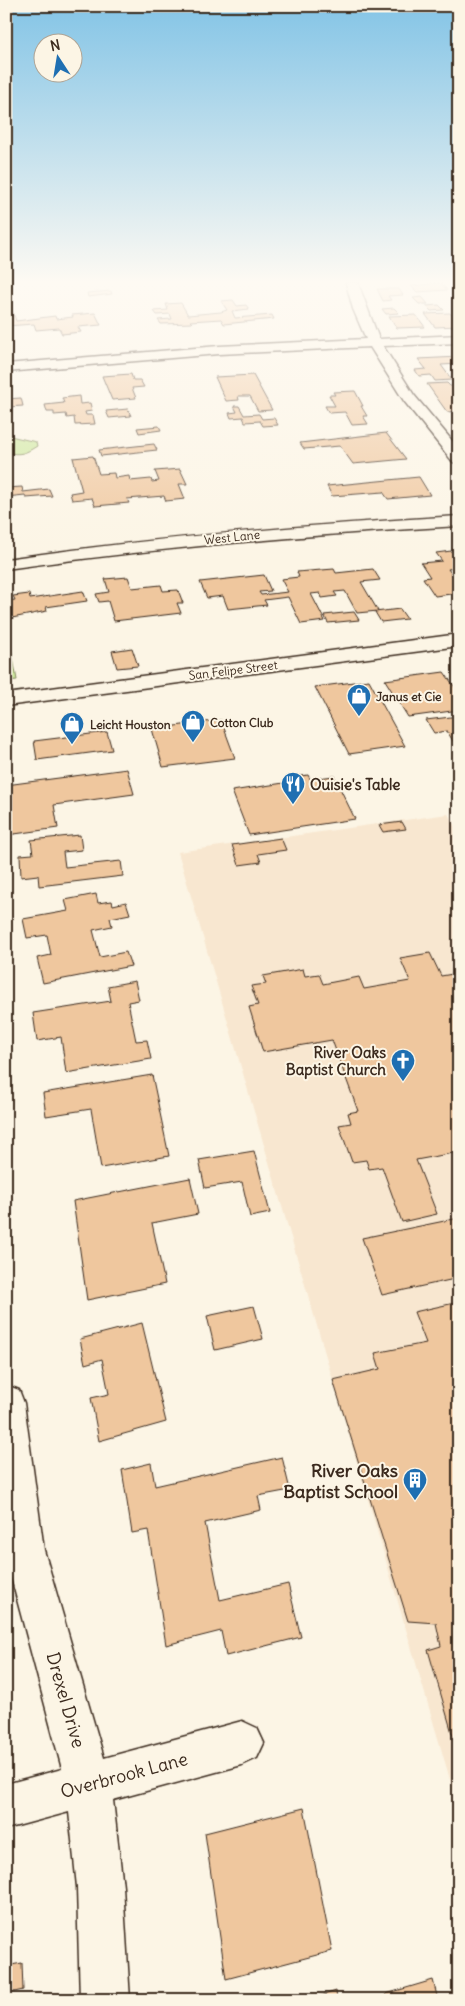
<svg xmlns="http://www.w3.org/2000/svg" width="465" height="2006" viewBox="0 0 465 2006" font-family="Delius,sans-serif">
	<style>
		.built { fill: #f8e7d0 }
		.green { fill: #cde79d; stroke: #84885e }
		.building { fill: #efc79e; stroke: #3b2a1e }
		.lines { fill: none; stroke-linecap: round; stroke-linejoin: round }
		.minor-casing { stroke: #3b2a1e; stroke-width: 3 }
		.major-casing { stroke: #3b2a1e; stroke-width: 3 }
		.minor { fill: #fcf5e5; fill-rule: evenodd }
		.major { fill: #fcf5e5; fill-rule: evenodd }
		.labels { text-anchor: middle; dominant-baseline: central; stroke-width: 4; stroke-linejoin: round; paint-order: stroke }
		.far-street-label { font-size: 12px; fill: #3b2a1e; stroke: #fcf5e5 }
		.far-poi-label { font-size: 12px; font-weight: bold; fill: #3b2a1e; stroke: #fcf5e5; text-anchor: start }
		.poi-label { font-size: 15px; font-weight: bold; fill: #3b2a1e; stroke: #fcf5e5; text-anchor: start }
		.near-poi-label { font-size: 18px; font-weight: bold; fill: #3b2a1e; stroke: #fcf5e5; text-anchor: end }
		.near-street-label { font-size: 18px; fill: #3b2a1e; stroke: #fcf5e5 }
	</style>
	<rect width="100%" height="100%" fill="#fcf5e5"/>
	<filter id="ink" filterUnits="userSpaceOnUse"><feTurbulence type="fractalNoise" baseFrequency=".02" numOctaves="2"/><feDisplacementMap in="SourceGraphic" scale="10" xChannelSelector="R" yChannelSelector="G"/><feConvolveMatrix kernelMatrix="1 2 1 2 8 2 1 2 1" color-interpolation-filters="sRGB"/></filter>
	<g filter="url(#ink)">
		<path class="built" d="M448,814L459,833V1810L178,852Z"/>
		<path class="green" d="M6,435L36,442L37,446C26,453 20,456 6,452Z
			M8,631L17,680L6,681V632Z"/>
		<path class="building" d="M441,283L447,290L417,292L411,286Z
			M377,289H399L403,295L388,296L391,300L383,301Z
			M111,291L112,294L88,297L87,293Z
			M422,297L428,304H419L413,298Z
			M233,300L237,306L246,305L249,309L232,311L235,318L272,315L274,319L224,324L221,319L190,321L192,323L161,324L158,320L172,319L170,314L157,315L154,311L168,310L166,304L181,303L188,315L221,312L227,310L221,301Z
			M439,305L444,310L431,311L426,306Z
			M394,308L399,313L386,314L382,309Z
			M13,312L16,321L55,316L56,319L73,317L72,315L95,313L101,325L78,327L81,332L62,334L59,328L36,330L34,324L6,326V313Z
			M450,313L459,326L435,327L425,314Z
			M416,315L425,327L397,328L389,316Z
			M459,357V364L441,365L452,380L435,381L431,375L419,376L415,370L426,369L418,359Z
			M131,374L133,380H140L144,387L132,388L136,398L112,400L102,376Z
			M253,375L272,410L258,411L250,396H238L239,400L226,401L215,377Z
			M447,383L450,386H456L459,390V411L447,412L427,384Z
			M355,391L363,406H361L367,416H363L368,424L352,425L345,412L329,413L325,406H335L329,395H335L333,392Z
			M79,396L80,404L90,403L92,411L85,412L86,415H93L95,424L75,425L74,417L67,418L66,414L54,415V412H47L45,405L64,403L62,398Z
			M21,398L23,406L6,407V399Z
			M234,406H239L244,415L259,414L262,419L274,418L278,425L263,426L260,421L245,422L243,417L231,418L229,413L237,412Z
			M128,409L131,416L109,418L106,411Z
			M159,426L161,430L139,433L137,428Z
			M386,433L406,459L353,464L340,446L304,449L300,443Z
			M154,444L157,450L101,456L99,450Z
			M93,456L99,474L114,473L115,478L129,476L130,481L151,479L152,482L159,481L155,471L180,469L187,484H179L185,499L166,501L164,496L127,499L129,503L95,506L92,498L72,500L70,493L82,491L73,458Z
			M419,477L430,495L388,499L383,492L332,496L327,486Z
			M22,487L23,492L49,489L52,496L26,498L25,495L6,497V488Z
			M459,550V568L448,569L459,584V593L435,596L423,578L430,577L421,563L442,561L436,553Z
			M334,569L336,573L373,569L380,580L361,582L378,611L357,613L345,591L334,592L337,596L322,598L320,593L311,594L325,621L301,624L288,597L264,600L267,605L228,609L223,596L207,598L200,582L264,575L271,591L259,592L261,595L288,592L281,579L299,577L297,572Z
			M128,577L132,588L161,585L163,591L178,590L183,603H177L181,613L114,621L108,601L99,602L96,594L109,592L105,579Z
			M83,591L87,601L46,607L47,611L7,619L10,629L6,630V601L15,600L13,596L29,594L30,599Z
			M400,609L407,619L381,622L375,612Z
			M354,612L359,620L328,623L324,615Z
			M132,648L138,666L117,668L112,651Z
			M444,672L459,693V710L408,717L385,680Z
			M369,680L405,746L349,754L315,687Z
			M459,716V751L447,731L434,733L426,720Z
			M221,720L235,758L163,767L152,729Z
			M107,732L112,750L37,760L34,741Z
			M127,769L134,794L54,805L58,828L7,835L6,785Z
			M308,775L310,779L334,776L355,819L249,835L232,791L290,782L288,778Z
			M402,822L406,829L383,832L379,825Z
			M80,835L82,850L63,852L65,867L121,861L123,876L39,886L38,875L21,877L20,855L33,854L31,840Z
			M281,838L286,850L258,854L261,862L239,865L232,845Z
			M96,894L98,903L112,901L113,905L126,902L130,914L110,918L112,926L93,930L100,957L126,952L131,966L43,983L37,958L51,955L47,935L27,938L23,919L68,911L65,900Z
			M430,953L441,976L459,973V1152L416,1160L437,1214L402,1222L382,1167L369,1169L366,1160L352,1162L339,1125L351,1123L348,1113L358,1111L332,1040L263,1052L249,1007L258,1005L251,986L266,984L263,976L303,969L305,976L319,974L323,984L359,977L364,989L410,981L400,958Z
			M135,981L139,1000L128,1002L136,1041L147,1040L151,1059L66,1073L61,1037L37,1041L33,1013L111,1001L108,986Z
			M152,1075L169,1156L101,1168L91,1109L46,1116L43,1093Z
			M254,1151L270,1213L250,1217L242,1182L205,1188L199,1160Z
			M190,1178L198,1214L152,1223L165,1284L87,1300L73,1201Z
			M459,1218V1278L382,1295L362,1238Z
			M459,1302V1757L428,1650L441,1646L436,1623L408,1621L333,1380L380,1369L375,1353L426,1343L414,1312Z
			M254,1306L263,1339L215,1350L207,1316Z
			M142,1323L166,1422L99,1441L91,1398L109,1394L102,1359L85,1364L80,1339Z
			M282,1457L290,1490L258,1496L261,1510L205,1523L220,1600L288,1584L301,1637L226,1656L221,1631L166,1645L148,1530L132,1533L122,1470L151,1463L155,1486Z
			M304,1808L332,1951L226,1979L205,1833Z
			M22,1963L23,1990L6,1994V1966Z
			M433,1980L438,2000H387L386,1994Z
			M336,1991L337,2000H309Z"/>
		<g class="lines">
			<defs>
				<path id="minor" d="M346,283H358L379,339L459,335V343L383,346L414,395L459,449V464L453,462L404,401L370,347L219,354L6,372V364L219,346L366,339L353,309Z
					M459,516V526C307,535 156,548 6,569V559C157,537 307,525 459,516Z
					M6,1385L19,1390L24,1403L44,1550L104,1758L242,1721L257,1728L264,1743L257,1758L242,1765L113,1800L123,1887L130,2000H80L77,1887L69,1812L6,1829V1784L62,1769L6,1558Z"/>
				<path id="major" d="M459,634V646L6,706V694Z"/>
			</defs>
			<use href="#minor" class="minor-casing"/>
			<use href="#major" class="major-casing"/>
			<use href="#minor" class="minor"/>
			<use href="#major" class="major"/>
		</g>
	</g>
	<linearGradient id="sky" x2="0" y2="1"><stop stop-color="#83c4e6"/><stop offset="0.5" stop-color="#fefaf3"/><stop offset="1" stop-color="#fefaf3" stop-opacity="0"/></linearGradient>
	<rect width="465" height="564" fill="url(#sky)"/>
	<defs>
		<symbol id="shop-pin" viewBox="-11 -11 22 30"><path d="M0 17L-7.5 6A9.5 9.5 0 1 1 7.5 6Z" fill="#1f6fb2" stroke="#fcf5e5"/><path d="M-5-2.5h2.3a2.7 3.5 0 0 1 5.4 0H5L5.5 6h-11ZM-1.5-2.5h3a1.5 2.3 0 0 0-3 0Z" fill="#fff"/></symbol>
		<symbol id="restaurant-pin" viewBox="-11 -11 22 30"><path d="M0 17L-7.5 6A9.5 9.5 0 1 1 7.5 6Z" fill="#1f6fb2" stroke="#fcf5e5"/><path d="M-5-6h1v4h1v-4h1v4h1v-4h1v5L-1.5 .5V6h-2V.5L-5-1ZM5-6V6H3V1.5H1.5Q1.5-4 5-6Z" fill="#fff"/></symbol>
		<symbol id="church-pin" viewBox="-11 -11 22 30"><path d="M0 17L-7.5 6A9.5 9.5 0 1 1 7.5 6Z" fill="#1f6fb2" stroke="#fcf5e5"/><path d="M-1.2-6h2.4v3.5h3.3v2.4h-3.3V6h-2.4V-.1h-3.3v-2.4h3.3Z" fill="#fff"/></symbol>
		<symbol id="building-pin" viewBox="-11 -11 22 30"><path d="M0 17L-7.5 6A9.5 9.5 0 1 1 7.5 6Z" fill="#1f6fb2" stroke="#fcf5e5"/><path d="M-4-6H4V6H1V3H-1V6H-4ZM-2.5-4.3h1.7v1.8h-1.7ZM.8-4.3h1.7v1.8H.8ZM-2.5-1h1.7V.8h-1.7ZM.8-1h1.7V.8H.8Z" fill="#fff"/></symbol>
	</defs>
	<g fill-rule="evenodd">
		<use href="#shop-pin" x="345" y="682" width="28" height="38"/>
		<use href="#shop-pin" x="179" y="708" width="28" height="38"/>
		<use href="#shop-pin" x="58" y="710" width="28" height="38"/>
		<use href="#restaurant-pin" x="279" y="770" width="28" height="38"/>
		<use href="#church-pin" x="389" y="1047" width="28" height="38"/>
		<use href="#building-pin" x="401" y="1466" width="28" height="38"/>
	</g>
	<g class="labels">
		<g class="far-street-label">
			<text transform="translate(232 537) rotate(-6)">West Lane</text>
			<text transform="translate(233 670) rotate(-7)">San Felipe Street</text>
		</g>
		<g class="far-poi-label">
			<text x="376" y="696">Janus et Cie</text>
			<text x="210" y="722">Cotton Club</text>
			<text x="90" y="724">Leicht Houston</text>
		</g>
		<g class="poi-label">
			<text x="310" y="784">Ouisie's Table</text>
			<text x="386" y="1052" text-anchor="end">River Oaks<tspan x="386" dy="17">Baptist Church</tspan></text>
		</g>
		<g class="near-poi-label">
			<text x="398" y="1470">River Oaks<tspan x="398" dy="21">Baptist School</tspan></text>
		</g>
		<g class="near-street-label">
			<text transform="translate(66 1700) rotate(74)">Drexel Drive</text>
			<text transform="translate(124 1775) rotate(-15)">Overbrook Lane</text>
		</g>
	</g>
	<rect width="465" height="2006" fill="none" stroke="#fcf5e5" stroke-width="25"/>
	<rect x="12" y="12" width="440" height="1981" fill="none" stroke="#3b2a1e" stroke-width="2" filter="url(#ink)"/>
	<g transform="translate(58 58) rotate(348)"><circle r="24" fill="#fcf5e5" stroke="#afa495"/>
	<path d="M0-4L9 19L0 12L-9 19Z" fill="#1f6fb2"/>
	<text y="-8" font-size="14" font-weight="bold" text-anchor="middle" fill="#3b2a1e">N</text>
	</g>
</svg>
